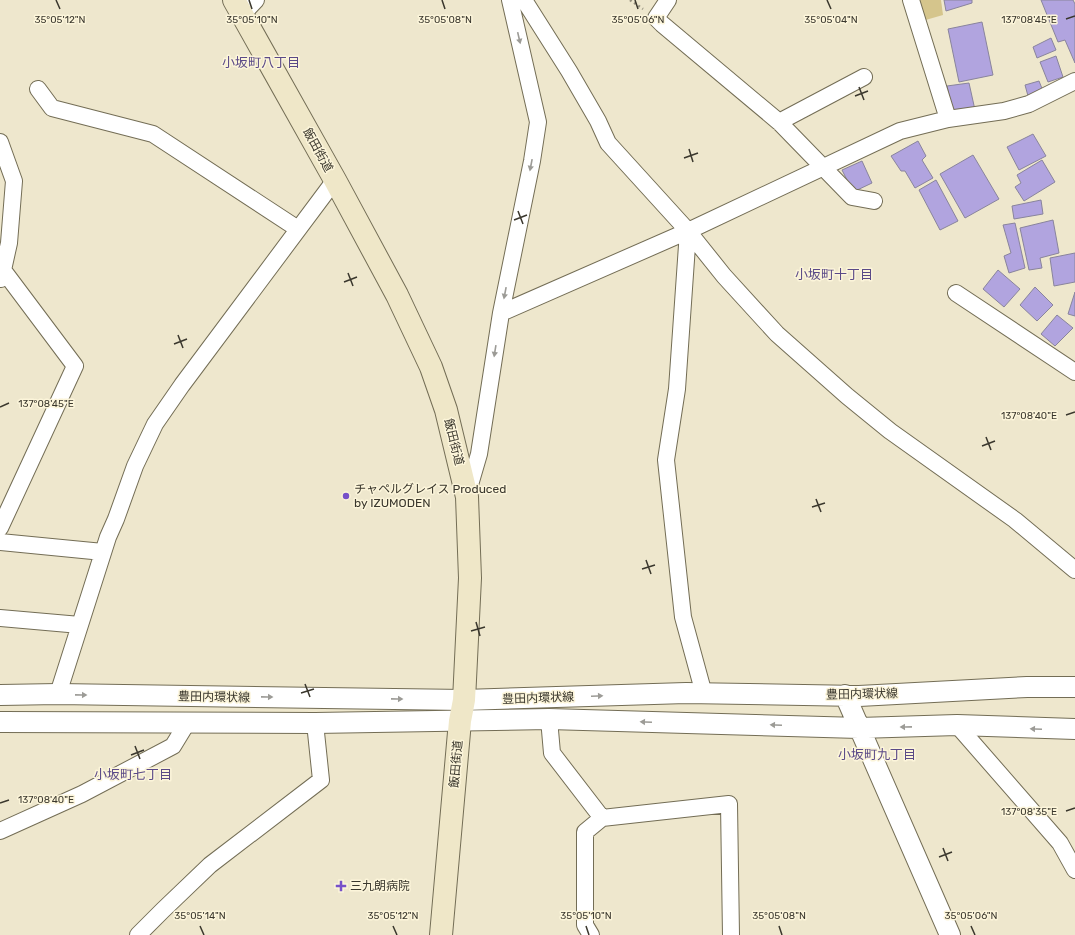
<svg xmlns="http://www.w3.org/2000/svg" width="1075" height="935" viewBox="0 0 1075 935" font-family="Rubik,'Noto Sans JP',sans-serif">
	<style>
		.green { fill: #d5c58c }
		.building { fill: #b1a4df; stroke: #89849c }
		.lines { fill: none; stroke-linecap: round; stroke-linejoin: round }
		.minor-casing { stroke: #736d55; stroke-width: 18 }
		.tertiary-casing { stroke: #736d55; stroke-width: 22 }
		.secondary-casing { stroke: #736d55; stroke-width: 24 }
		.path { stroke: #95907e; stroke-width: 2.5; stroke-dasharray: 2 3; stroke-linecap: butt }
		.minor { stroke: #fff; stroke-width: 16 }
		.tertiary { stroke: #fff; stroke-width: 20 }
		.secondary { stroke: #efe7c8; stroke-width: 22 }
		.oneway { fill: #9c9b96 }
		.ticks { fill: none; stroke: #3a372d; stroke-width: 1.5 }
		.poi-dot { fill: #7750c9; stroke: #fcf5da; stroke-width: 1.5 }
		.labels { text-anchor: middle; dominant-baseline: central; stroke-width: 3; stroke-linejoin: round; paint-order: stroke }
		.street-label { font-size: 12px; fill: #3a372d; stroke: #fcf5da }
		.poi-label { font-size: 12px; fill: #3a372d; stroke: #fcf5da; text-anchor: start }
		.neighbourhood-label { font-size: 13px; fill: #5a4987; stroke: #fcf5da }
		.ticks-label { font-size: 10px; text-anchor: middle; fill: #3a372d; stroke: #fcf5da; stroke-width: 3; stroke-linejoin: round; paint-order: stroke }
	</style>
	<rect width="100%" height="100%" fill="#eee7cd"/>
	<path class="green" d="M916,0H941L943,15L922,21Z"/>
	<path class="building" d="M944,0H972V3L946,11Z
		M1041,0H1073L1075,4V63L1065,40L1058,42Z
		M982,22L993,75L959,82L948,29Z
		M1051,38L1056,50L1037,58L1033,47Z
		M1056,56L1063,77L1048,82L1040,62Z
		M1039,81L1043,91L1028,96L1025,85Z
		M969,83L975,110L953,114L947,86Z
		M1033,134L1046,156L1019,170L1007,147Z
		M918,141L926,156L922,160L933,178L915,188L905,171H901L891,156Z
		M973,155L999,199L965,218L940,174Z
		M1042,160L1055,182L1024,201L1015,187L1021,183L1017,175Z
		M862,161L872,183L853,192L842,170Z
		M936,180L958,221L940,230L919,190Z
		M1041,200L1043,214L1014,219L1012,206Z
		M1053,220L1059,253L1040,258L1042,268L1029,270L1020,228Z
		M1015,223L1025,268L1009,273L1004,256L1011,253L1003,225Z
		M1075,253V282L1054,286L1050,258Z
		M998,270L1020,289L1004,307L983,289Z
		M1035,287L1053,305L1037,321L1020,305Z
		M1075,292V316L1068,314Z
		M1057,315L1073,328L1055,346L1041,334Z"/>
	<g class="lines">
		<defs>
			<path id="minor" d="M524,0L569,71L598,121L608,143L688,231L724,276L777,334L847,396L890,431L1015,520L1075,570
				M668,0L656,18L662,24L779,122L852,197L874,201
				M911,0L948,119
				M242,15L256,0
				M38,89L52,108L153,134L298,229
				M779,122L864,77
				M0,142L14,181L9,243L1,279
				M688,231L677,389L666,460L683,617L704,694
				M956,293L1075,372
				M501,313L688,231L900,131L948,119L1004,111L1029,104L1075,81
				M467,495L479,454L501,313L532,161L538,122L510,0
				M0,528L75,366L3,270
				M0,542L103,552
				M0,618L80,625
				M58,694L108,537L116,519L135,466L155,424L182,385L335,180
				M549,719L552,753L602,818L729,804L731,935
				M957,725L1060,843L1075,870
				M0,831L82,794L173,746L187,723
				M138,935L163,910L210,865L321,780L315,723
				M591,935L585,925V832L602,818"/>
			<path id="tertiary" d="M0,695L58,694L464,700L686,693L859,696L1027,687H1075
				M845,695L950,935
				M0,722L315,723L549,719L859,728L957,725L1075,729"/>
			<path id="secondary" d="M234,0L335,180L397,295L431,367L446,410L467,497L470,578L464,700L460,721L441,935"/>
		</defs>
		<use href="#minor" class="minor-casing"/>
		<use href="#tertiary" class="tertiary-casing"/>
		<use href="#secondary" class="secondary-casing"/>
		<path class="path" d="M630,0L643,9"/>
		<use href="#minor" class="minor"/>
		<use href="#tertiary" class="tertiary"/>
		<use href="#secondary" class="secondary"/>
	</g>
	<defs><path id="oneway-solid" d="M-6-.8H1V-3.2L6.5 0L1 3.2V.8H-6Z"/></defs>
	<g class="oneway">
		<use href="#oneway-solid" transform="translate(519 38) rotate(77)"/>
		<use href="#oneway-solid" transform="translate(531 165) rotate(101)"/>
		<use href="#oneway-solid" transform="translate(505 293) rotate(101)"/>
		<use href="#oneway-solid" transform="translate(495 351) rotate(99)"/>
		<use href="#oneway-solid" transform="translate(81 695) rotate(1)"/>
		<use href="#oneway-solid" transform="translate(597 696) rotate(-2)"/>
		<use href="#oneway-solid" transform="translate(267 697) rotate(1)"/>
		<use href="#oneway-solid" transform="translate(397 699) rotate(1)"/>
		<use href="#oneway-solid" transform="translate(646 722) rotate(-178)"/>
		<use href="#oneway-solid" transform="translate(776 725) rotate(-178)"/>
		<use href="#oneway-solid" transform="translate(906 727) rotate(179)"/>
		<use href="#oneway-solid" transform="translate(1036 729) rotate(-178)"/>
	</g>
	<path class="ticks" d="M56,0L60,9M249,0L252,9M442,0L445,9M635,0L638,9M827,0L831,9M1066,19L1075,16M859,87L864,100M855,96L868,91M689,149L693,162M684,158L698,153M518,211L523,224M514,220L527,215M348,273L353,286M344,282L357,277M178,335L183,348M174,344L187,339M0,407L9,403M1066,415L1075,412M986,437L991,450M982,446L995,441M816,499L821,512M812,507L825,503M646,560L651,574M642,569L655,565M476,622L480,636M471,631L485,627M305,684L310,697M301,693L314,689M135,746L140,759M131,755L144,750M0,803L9,800M1066,811L1075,808M943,848L948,861M939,857L952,852M200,926L204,935M393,926L397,935M586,926L589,935M779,926L782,935M971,926L975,935"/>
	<g class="poi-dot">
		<circle cx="346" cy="496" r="4"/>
		<path d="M339 880h4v4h4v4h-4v4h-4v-4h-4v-4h4z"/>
	</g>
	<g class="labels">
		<g class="street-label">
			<text transform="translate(318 150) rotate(61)">飯田街道</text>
			<text transform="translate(454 442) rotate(76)">飯田街道</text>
			<text transform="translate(862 694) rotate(-1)">豊田内環状線</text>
			<text transform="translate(214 697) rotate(1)">豊田内環状線</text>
			<text transform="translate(538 698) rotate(-2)">豊田内環状線</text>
			<text transform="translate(456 764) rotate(-85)">飯田街道</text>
		</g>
		<g class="poi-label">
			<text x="354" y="489">チャペルグレイス Produced<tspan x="354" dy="14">by IZUMODEN</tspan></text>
			<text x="350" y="886">三九朗病院</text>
		</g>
		<g class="neighbourhood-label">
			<text x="261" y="62">小坂町八丁目</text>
			<text x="834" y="274">小坂町十丁目</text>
			<text x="877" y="754">小坂町九丁目</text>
			<text x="133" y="774">小坂町七丁目</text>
		</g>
	</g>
	<g class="ticks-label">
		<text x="1029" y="23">137°08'45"E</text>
		<text x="831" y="23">35°05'04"N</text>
		<text x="60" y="23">35°05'12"N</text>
		<text x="252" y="23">35°05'10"N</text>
		<text x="445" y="23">35°05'08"N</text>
		<text x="638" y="23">35°05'06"N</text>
		<text x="46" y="407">137°08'45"E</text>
		<text x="1029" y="419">137°08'40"E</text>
		<text x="46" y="803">137°08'40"E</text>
		<text x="1029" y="815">137°08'35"E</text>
		<text x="200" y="919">35°05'14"N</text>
		<text x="393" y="919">35°05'12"N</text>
		<text x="586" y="919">35°05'10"N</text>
		<text x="779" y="919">35°05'08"N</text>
		<text x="971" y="919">35°05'06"N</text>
	</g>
</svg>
